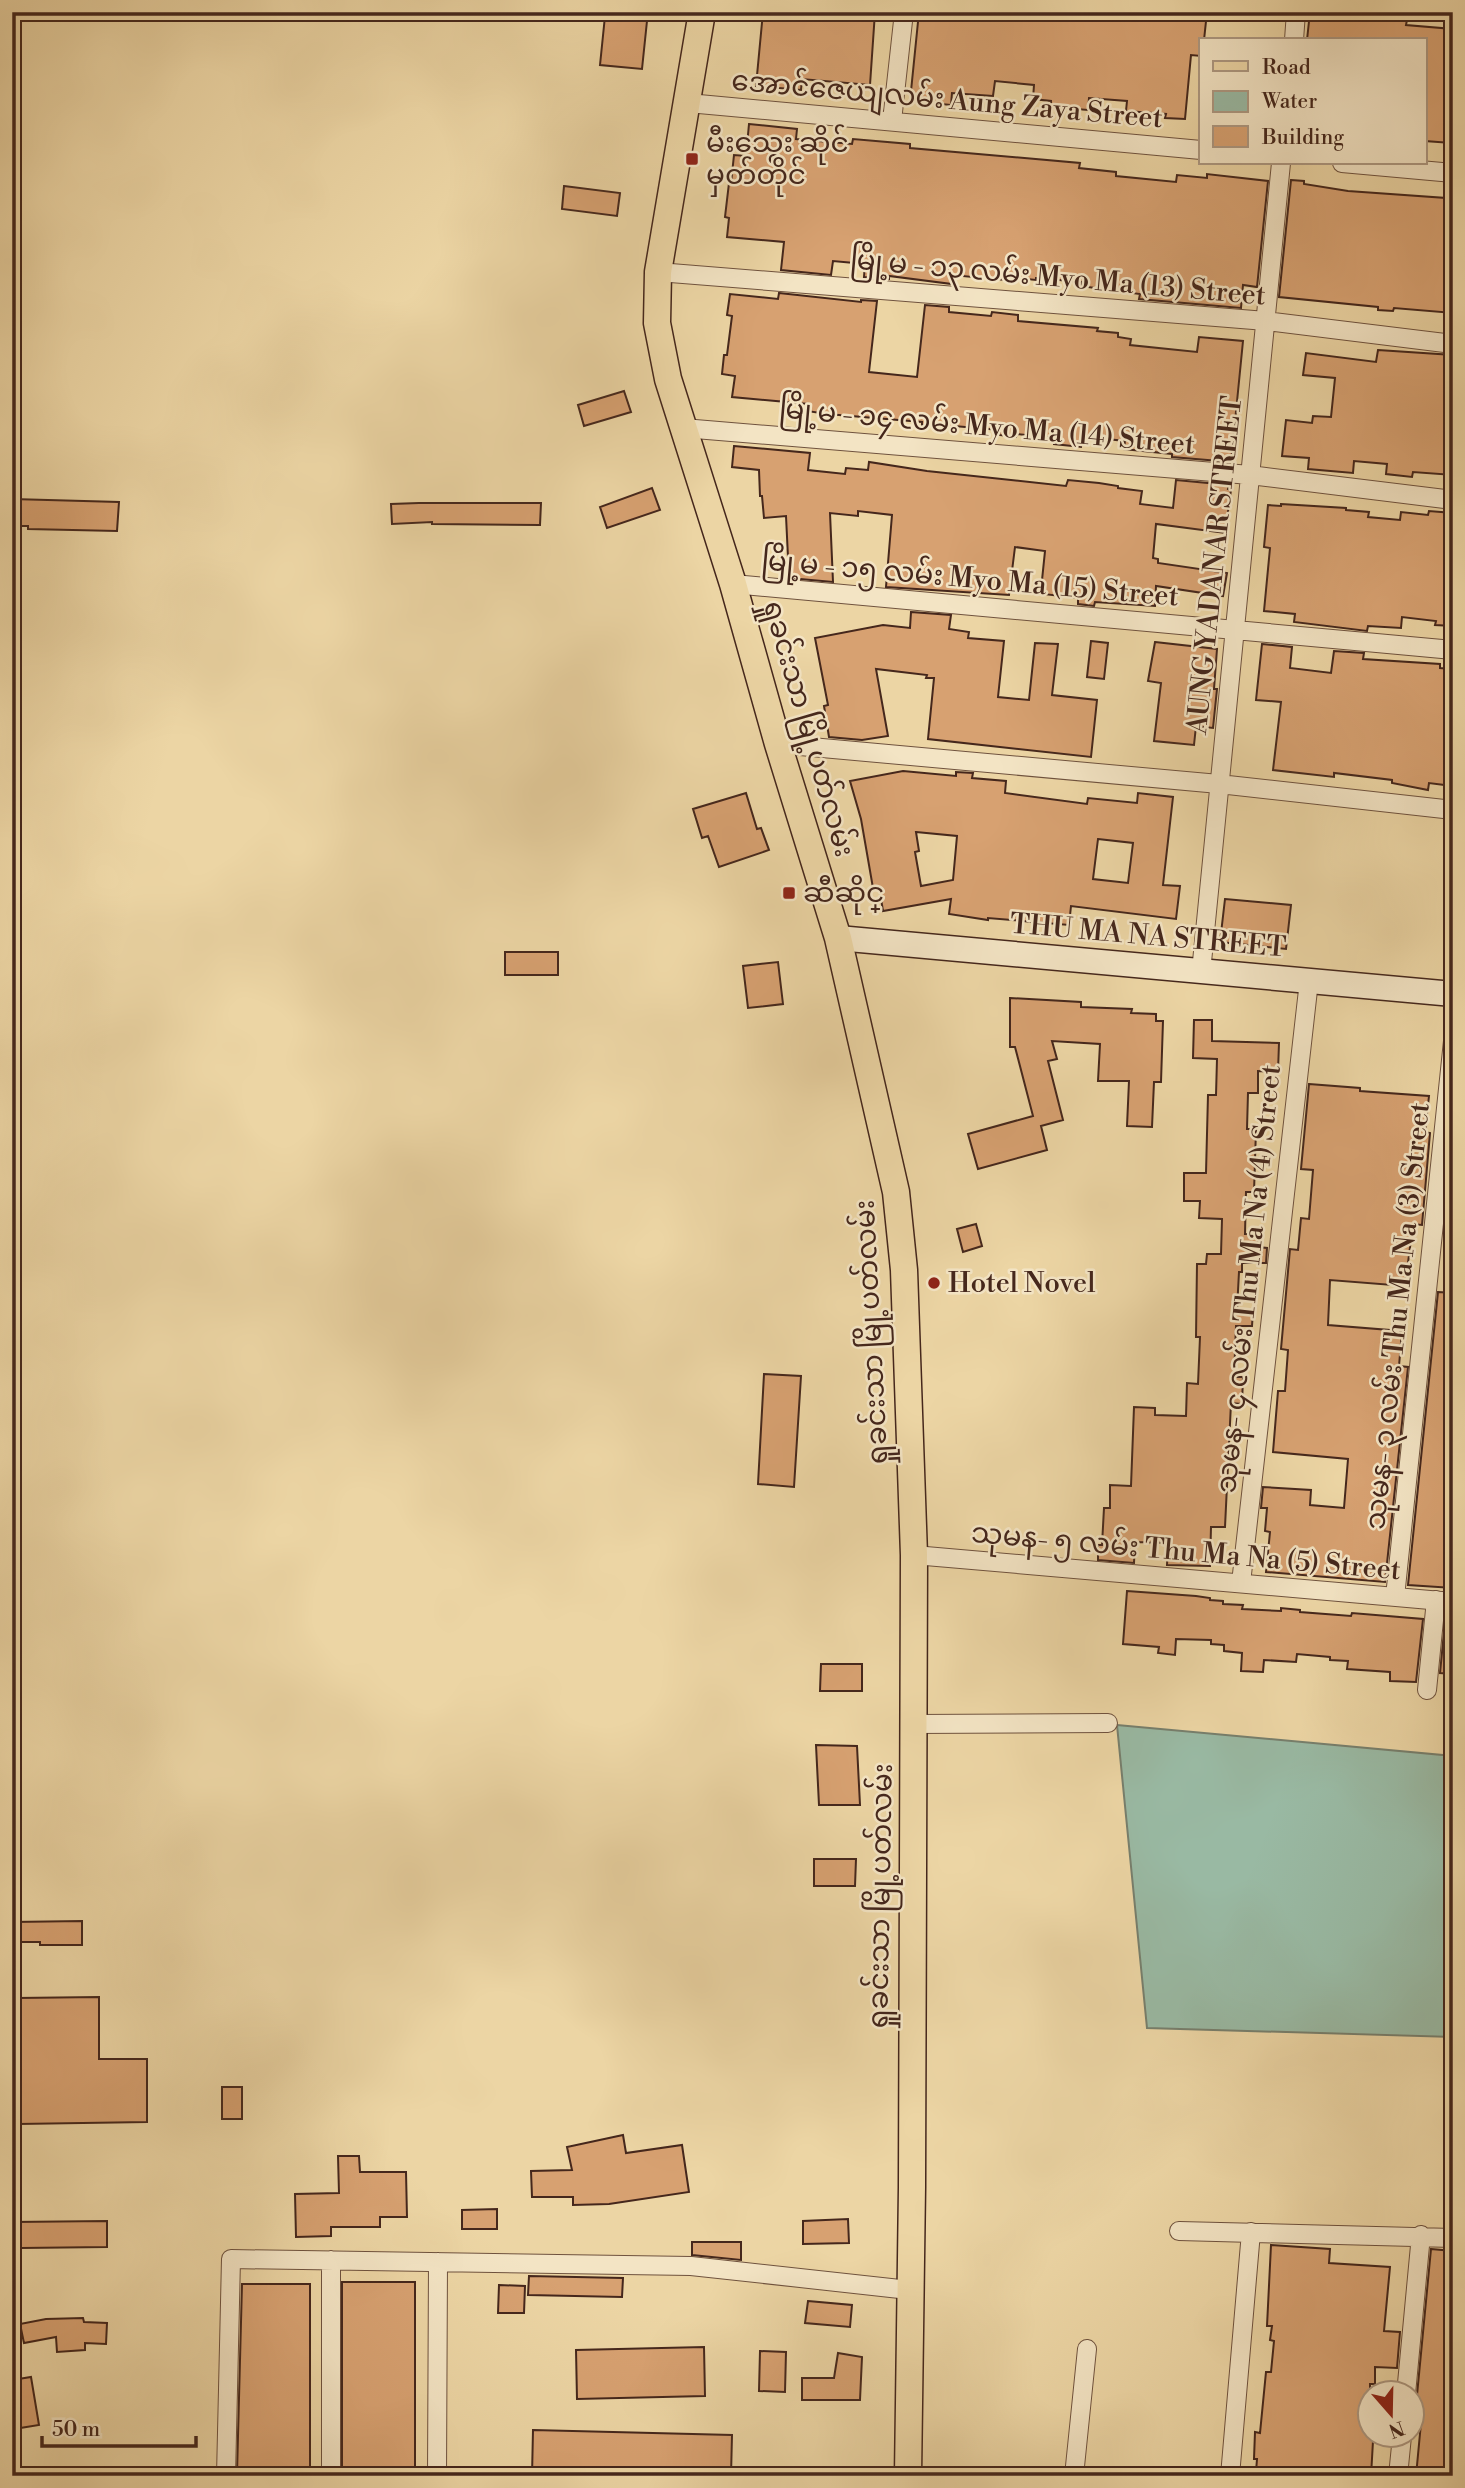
<svg xmlns="http://www.w3.org/2000/svg" width="1465" height="2488" viewBox="0 0 1465 2488" font-family="'Libre Bodoni','Noto Sans Myanmar',serif">
	<style>
		.water { fill: #99b9a3; stroke: #777f6d; stroke-width: 2 }
		.building { fill: #d7a171; stroke: #45271c; stroke-width: 2; fill-rule: evenodd }
		.lines { fill: none; stroke-linecap: round; stroke-linejoin: round }
		.street-casing { stroke: #6f523e; stroke-width: 20 }
		.secondary-casing { stroke: #45271c; stroke-width: 27 }
		.primary-casing { stroke: #45271c; stroke-width: 29 }
		.street { stroke: #f3e4c4; stroke-width: 18 }
		.secondary { stroke: #f3e4c4; stroke-width: 24 }
		.primary { stroke: #ecd5a4; stroke-width: 26 }
		.poi-dot { fill: #8f2418; stroke: #f3e4c4; stroke-width: 2.5 }
		.labels { text-anchor: middle; dominant-baseline: central; stroke-width: 5; stroke-linejoin: round; paint-order: stroke }
		.street-label { font-size: 28px; fill: #45271c; stroke: #f3e4c4 }
		.poi-label { font-size: 28px; fill: #45271c; stroke: #f3e4c4; text-anchor: start }
	</style>
	<rect width="100%" height="100%" fill="#ecd5a4"/>
	<filter id="stains"><feTurbulence type="fractalNoise" baseFrequency=".00286" numOctaves="4"/><feColorMatrix values="0 0 0 0 .2 0 0 0 0 .09 0 0 0 0 .02 0 0 0 .5 -.17"/></filter>
	<radialGradient id="worn" r=".72"><stop offset=".6" stop-color="#630" stop-opacity="0"/><stop offset="1" stop-color="#630" stop-opacity=".3"/></radialGradient>
	<path class="water" d="M1117,1725L1453,1756V2037L1147,2028Z"/>
	<path class="building" d="M763,12H875L870,85L802,79L801,90L756,86Z
		M919,12H1207L1204,40H1201V56L1191,55L1185,119L1165,118L1166,114L1126,111L1127,101L1089,98L1088,110L1051,107V101L1033,99L1034,85L995,81L993,96L952,93L951,105L910,101Z
		M1310,12L1370,15V17L1407,20L1406,25L1453,29L1451,143L1425,141V40H1307Z
		M605,16L647,21L642,69L600,65Z
		M749,124L797,129L796,139L852,144L853,139L910,144V148L1080,163L1079,168L1116,172V176L1176,182L1177,175L1207,178V174L1268,181L1257,287L1243,285L1241,308L1139,299L1140,294L1095,288L1081,286L1082,282L1036,278V280L1016,278V281L952,275V284L889,276V279L864,277L865,264L833,261L831,275L781,270L784,242L727,237L729,218L725,217L729,183H731L734,155L746,156Z
		M1291,180L1304,181V184L1348,191L1446,198L1445,205H1453V313L1394,308L1393,311L1378,310V307L1279,297Z
		M564,186L620,193L617,216L562,209Z
		M779,293L861,302V300L877,301L869,372L917,377L925,305L949,307V312L991,316L992,312L1018,315V321L1098,328L1097,331L1118,333V337L1131,339L1130,345L1197,352L1199,337L1243,341L1231,462L1172,457V454L1124,449L1125,441L1087,437L1082,439L1081,447L1054,444V438L1017,434L1016,437L999,435L1000,430L954,426L953,428L922,425V422L827,414L807,411L808,404L732,397L735,376L722,374L724,355H727L732,316L727,315L730,294L778,299Z
		M1378,350L1453,355V475L1413,472L1412,477L1386,474L1387,464L1354,461L1353,473L1308,469L1309,458L1282,456L1286,420L1312,423L1313,416L1331,417L1335,378L1303,375L1306,353L1376,362Z
		M624,391L631,412L584,426L578,405Z
		M734,446L810,453L808,470L845,474L846,468L868,470L869,462L927,471L1066,486L1068,480L1099,483L1118,486V488L1142,491L1140,504L1173,508L1176,480L1229,485L1228,489L1231,490L1225,533L1156,524L1153,558L1158,559V563L1227,573L1223,596L1156,586L1155,606L1095,602L1094,606L1078,604V598L1043,594L1044,590H1041L1045,551L1015,547L1009,595L886,587L892,515L858,511V516L830,513L833,582L789,578L786,516L764,518L762,496H760L759,470L732,467Z
		M652,488L660,510L607,528L600,507Z
		M12,499L119,502L117,531L28,529V526H12Z
		M419,503H541L540,525L432,524V522L392,524L391,504Z
		M1281,504L1346,508V510L1369,512L1368,517L1400,520L1401,512L1428,515L1429,511L1453,513V626L1435,625L1436,621L1402,617L1401,628L1368,626L1367,631L1294,622L1295,614L1264,611L1270,548L1264,547L1268,505L1281,506Z
		M911,612L951,615L949,629L969,632L968,638L1004,641L998,697L1029,700L1035,643L1058,644L1052,695L1097,700L1091,757L928,739L934,678H926L927,675L876,669L888,736L862,740L829,737L824,706L828,705L815,638L883,625L910,628Z
		M1091,641L1108,643L1104,679L1087,677Z
		M1155,642L1217,649L1214,689H1217L1213,728L1196,726L1194,745L1154,741L1161,683L1148,681Z
		M1262,644L1292,647L1290,668L1331,673L1334,651L1364,653L1363,659L1440,664V668L1453,669V786L1429,783L1428,790L1392,783V780L1334,773V777L1273,770L1281,702L1256,700Z
		M903,771L956,776V772L973,773L972,778L1006,781L1005,793L1087,804L1088,798L1137,803L1138,793L1173,797L1163,885L1180,886L1176,919L1071,906L1069,925L988,918V920L949,914L951,899L883,911L879,887L873,888L861,819L850,781ZM916,832L957,836L953,880L921,886L915,852L919,851ZM1098,839L1133,843L1128,883L1093,879Z
		M746,793L757,829L761,828L769,850L719,867L708,836L702,838L693,809Z
		M1225,899L1291,905L1286,949L1220,942Z
		M505,952H558V975H505Z
		M778,962L783,1004L748,1008L743,966Z
		M1010,998L1081,1002V1007L1132,1009L1131,1013L1156,1014V1021H1163L1161,1082H1154L1152,1127L1127,1126L1129,1081H1098L1100,1044L1052,1041L1057,1059L1048,1061L1063,1120L1041,1126L1047,1150L978,1169L968,1134L1033,1116L1015,1047H1010Z
		M1194,1020H1212V1041L1279,1043L1278,1072L1258,1071V1093H1248L1247,1129H1256L1254,1192H1246L1245,1234H1259L1258,1247L1267,1248L1266,1263H1242V1272H1239L1237,1310H1253L1252,1326H1236L1234,1377H1243L1242,1404L1231,1403L1225,1527H1211L1210,1566L1167,1565L1168,1543L1135,1542L1134,1563L1098,1560V1545H1102L1104,1508H1110V1485L1131,1486L1134,1407L1155,1408V1415L1186,1416L1187,1383L1198,1384L1200,1337H1196L1197,1264H1206L1207,1254H1221L1222,1219L1199,1218L1200,1201H1184V1173H1206L1208,1095H1216L1217,1059L1193,1058Z
		M1309,1084L1360,1088V1091L1429,1096L1425,1132L1430,1133L1422,1225L1413,1224L1405,1286L1330,1280L1328,1325L1402,1331L1399,1366L1408,1367L1385,1582L1266,1572L1270,1532L1265,1531L1267,1508H1261L1263,1487L1311,1490L1310,1505L1344,1508L1348,1459L1273,1452L1278,1391H1285L1288,1350L1281,1349L1290,1249L1298,1250L1301,1218L1309,1219L1313,1170L1301,1169Z
		M1450,1182H1453V1227H1445Z
		M976,1224L982,1246L963,1252L957,1229Z
		M1438,1292L1453,1293V1588L1408,1585Z
		M764,1374L801,1376L794,1487L758,1484Z
		M1127,1591L1196,1596L1210,1598V1600L1223,1601V1604L1243,1605L1242,1609L1281,1611V1608L1300,1610V1612L1351,1616L1352,1613L1423,1619L1416,1682L1390,1681V1672L1347,1669L1348,1661L1330,1660V1657L1297,1654L1296,1662L1264,1660L1263,1672L1241,1671L1242,1653L1224,1651V1645L1211,1644V1640L1176,1639L1175,1655L1158,1653L1159,1647L1123,1644Z
		M1445,1622H1453V1674L1440,1673Z
		M821,1664H862V1691H820Z
		M816,1745L857,1746L860,1805H819Z
		M814,1859H856L855,1886H814Z
		M82,1921V1945H40V1942H12V1922Z
		M99,1997V2059H147V2122L18,2124L17,1998Z
		M222,2087H242V2119H222Z
		M623,2135L626,2153L682,2145L689,2192L609,2204L573,2205V2197H532L531,2171L572,2170L567,2147Z
		M338,2156H359L360,2172H406L407,2217H380V2227H331V2236L296,2237L295,2194L339,2193Z
		M497,2209V2229H462V2210Z
		M848,2219L849,2243L803,2244V2221Z
		M107,2221V2247L21,2248V2245H12V2222Z
		M692,2242H741V2260L692,2255Z
		M1271,2245L1330,2249L1329,2263L1390,2267L1384,2331L1400,2332L1397,2368L1375,2367V2384H1370V2435H1373V2441L1371,2476L1256,2472L1257,2459H1254L1255,2432L1260,2433L1266,2372H1271L1274,2341L1270,2340L1272,2326H1267Z
		M1431,2249L1453,2251V2476H1416L1421,2423L1412,2422V2416L1417,2395Z
		M529,2276L623,2278L622,2297L528,2295Z
		M342,2282H415V2472H342Z
		M242,2284H310V2474H237Z
		M499,2285L525,2286L524,2313H498Z
		M808,2301L852,2305L850,2327L805,2323Z
		M83,2318L84,2322L107,2323L106,2344L85,2343V2350L57,2352L56,2337L24,2343L20,2324L46,2319Z
		M704,2347L705,2396L577,2399L576,2350Z
		M760,2351L786,2352L785,2392L759,2391Z
		M838,2353L862,2357L860,2400H802V2378H834Z
		M31,2377L39,2425L14,2429L12,2380Z
		M533,2430L732,2435L731,2476H532Z"/>
	<g class="lines">
		<defs>
			<path id="street" d="M1294,40L1296,12
				M688,103L1201,150
				M892,121L904,12
				M1342,163L1453,173
				M658,272L1266,321L1453,344
				M683,428L1250,475L1453,500
				M733,584L1453,650
				M778,744L1219,784L1453,810
				M1201,972L1281,163
				M914,1555L1453,1602
				M1241,1583L1309,981
				M1395,1597L1453,1041
				M1427,1690L1436,1600
				M914,1724L1108,1723
				M1179,2231L1453,2238
				M331,2260V2476
				M1406,2394L1421,2235
				M226,2476L231,2259L691,2266L909,2290
				M437,2476L438,2262
				M1074,2476L1087,2349
				M1230,2476L1251,2232
				M1398,2476L1402,2436"/>
			<path id="secondary" d="M838,938L1453,994"/>
			<path id="primary" d="M702,12L658,272L657,323L668,379L733,584L778,744L838,938L896,1192L904,1270L914,1555L912,2187L908,2476"/>
		</defs>
		<use href="#street" class="street-casing"/>
		<use href="#secondary" class="secondary-casing"/>
		<use href="#primary" class="primary-casing"/>
		<use href="#street" class="street"/>
		<use href="#secondary" class="secondary"/>
		<use href="#primary" class="primary"/>
	</g>
	<g class="poi-dot">
		<rect x="685" y="152" width="14" height="14" rx="3.5"/>
		<rect x="782" y="886" width="14" height="14" rx="3.5"/>
		<circle cx="934" cy="1283" r="7"/>
	</g>
	<g class="labels">
		<g class="street-label">
			<text transform="translate(947 100) rotate(5)">အောင်ဇေယျလမ်း Aung Zaya Street</text>
			<text transform="translate(1058 278) rotate(5)">မြို့မ - ၁၃ လမ်း Myo Ma (13) Street</text>
			<text transform="translate(987 427) rotate(5)">မြို့မ - ၁၄ လမ်း Myo Ma (14) Street</text>
			<text transform="translate(1215 565) rotate(-84)">AUNG YADANAR STREET</text>
			<text transform="translate(970 579) rotate(5)">မြို့မ - ၁၅ လမ်း Myo Ma (15) Street</text>
			<text transform="translate(808 728) rotate(74)">ရှုခင်းသာ မြို့ပတ်လမ်း</text>
			<text transform="translate(1148 936) rotate(5)">THU MA NA STREET</text>
			<text transform="translate(1249 1279) rotate(-84)">သုမန- ၄ လမ်း Thu Ma Na (4) Street</text>
			<text transform="translate(1398 1316) rotate(-84)">သုမန- ၃ လမ်း Thu Ma Na (3) Street</text>
			<text transform="translate(872 1333) rotate(-93)">ရှုခင်းသာ မြို့ပတ်လမ်း</text>
			<text transform="translate(1186 1552) rotate(5)">သုမန- ၅ လမ်း Thu Ma Na (5) Street</text>
			<text transform="translate(881 1897) rotate(-89)">ရှုခင်းသာ မြို့ပတ်လမ်း</text>
		</g>
		<g class="poi-label">
			<text x="706" y="143">မီးသွေး ဆိုင်<tspan x="706" dy="32">မှတ်တိုင်</tspan></text>
			<text x="803" y="893">ဆီဆိုင္</text>
			<text x="948" y="1283">Hotel Novel</text>
		</g>
	</g>
	<rect width="1465" height="2488" fill="none" stroke="#ecd5a4" stroke-width="42"/>
	<rect x="14" y="14" width="1437" height="2460" fill="none" stroke="#45271c" stroke-width="3.5"/>
	<rect x="21" y="21" width="1423" height="2446" fill="none" stroke="#45271c" stroke-width="2"/>
	<rect x="1199" y="38" width="228" height="126" fill="#f3e4c4" stroke="#ad9881" stroke-width="2"/>
	<rect x="1213" y="61" width="35" height="10" fill="#ecd5a4" stroke="#ad9881" stroke-width="2"/>
	<text x="1262" y="74" font-size="21" fill="#45271c">Road</text>
	<rect x="1213" y="91" width="35" height="21" fill="#99b9a3" stroke="#ad9881" stroke-width="2"/>
	<text x="1262" y="108" font-size="21" fill="#45271c">Water</text>
	<rect x="1213" y="126" width="35" height="21" fill="#d7a171" stroke="#ad9881" stroke-width="2"/>
	<text x="1262" y="144" font-size="21" fill="#45271c">Building</text>
	<g transform="translate(1391 2414) rotate(160)"><circle r="33" fill="#f3e4c4" stroke="#ad9881" stroke-width="2"/>
	<path d="M0-5L12 26L0 18L-12 26Z" fill="#8f2418"/>
	<text y="-10" font-size="19" font-weight="bold" text-anchor="middle" fill="#45271c">N</text>
	</g>
	<path d="M42 2436v10h154v-10" fill="none" stroke="#45271c" stroke-width="3.5"/>
	<text x="52" y="2436" font-size="21" fill="#45271c" stroke="#f3e4c4" stroke-width="5" paint-order="stroke">50 m</text>
	<rect width="100%" height="100%" filter="url(#stains)"/>
	<rect width="100%" height="100%" fill="url(#worn)"/>
</svg>
